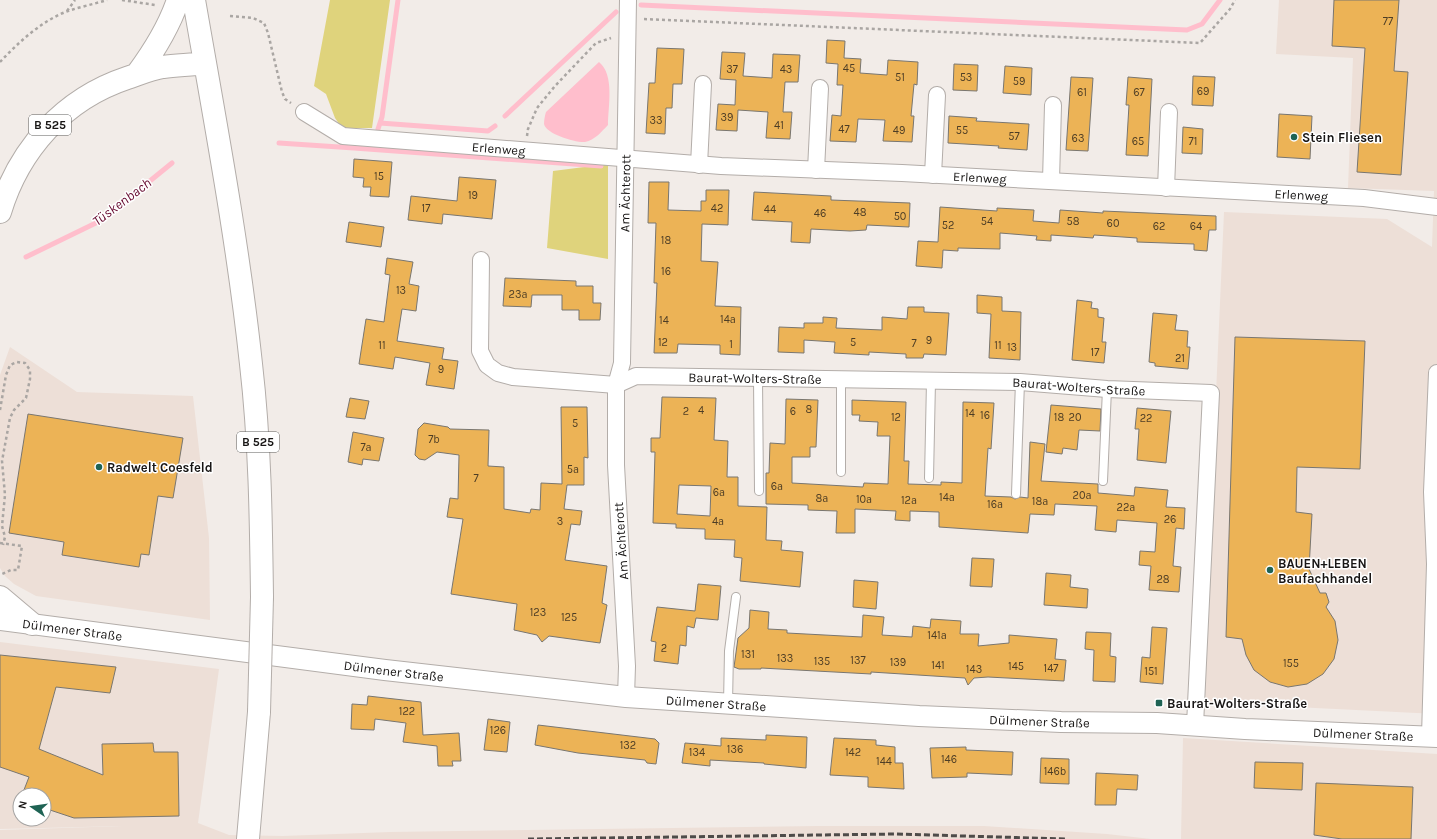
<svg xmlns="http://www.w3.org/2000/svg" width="1437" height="839" viewBox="0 0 1437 839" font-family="Karla,sans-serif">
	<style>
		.built { fill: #eddfd7; fill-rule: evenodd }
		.green { fill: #dfd37c }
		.water { fill: #ffbecc }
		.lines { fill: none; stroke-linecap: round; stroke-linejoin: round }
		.stream { stroke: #ffbecc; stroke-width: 5 }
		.building { fill: #ecb356; stroke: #797670; fill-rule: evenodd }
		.service-casing { stroke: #b3ada9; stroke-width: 10 }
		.minor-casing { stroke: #b3ada9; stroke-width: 18 }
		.tertiary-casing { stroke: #b3ada9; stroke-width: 22 }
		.primary-casing { stroke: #b3ada9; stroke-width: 24 }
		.path { stroke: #aaa6a3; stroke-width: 2.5; stroke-dasharray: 3 3; stroke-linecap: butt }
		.service { stroke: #fff; stroke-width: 8 }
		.minor { stroke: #fff; stroke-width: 16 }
		.tertiary { stroke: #fff; stroke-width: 20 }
		.primary { stroke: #fff; stroke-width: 22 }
		.rail { stroke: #4e4b49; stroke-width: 3; stroke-dasharray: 6 3; stroke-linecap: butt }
		.primary-bridge-casing { stroke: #b3ada9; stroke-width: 24; stroke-linecap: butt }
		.primary-bridge { stroke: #fff; stroke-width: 22 }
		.poi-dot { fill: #1f6354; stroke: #fff; stroke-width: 1.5 }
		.labels { text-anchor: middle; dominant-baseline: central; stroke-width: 3; stroke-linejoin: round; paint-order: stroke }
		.number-label { font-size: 11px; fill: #4d3d25 }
		.shield { fill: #fff; stroke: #5d5c5b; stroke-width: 1 }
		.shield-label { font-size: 12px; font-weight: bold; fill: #181615 }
		.poi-label { font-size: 13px; font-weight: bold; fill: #181615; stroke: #fff; text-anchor: start }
		.street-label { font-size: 13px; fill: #181615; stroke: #fff }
		.water-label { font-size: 14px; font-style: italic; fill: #66092f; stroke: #fff }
	</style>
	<rect width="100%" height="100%" fill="#f2ece8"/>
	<path class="built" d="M1279,0H1437V714L1212,703L1206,700L1203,689L1224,212L1387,219L1432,247L1434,191L1348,188L1353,58L1276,54Z
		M10,347L77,392L193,396L209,538L210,620L36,596L14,584L5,576L0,568V375Z
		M0,642L219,669L198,823L229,835L283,836L390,832L818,826H984L1107,834L1151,839H0V830L123,826L0,829ZM20,795H44V819H20Z
		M1183,738L1437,754V839H1181Z"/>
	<path class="green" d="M330,0H390L372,128H342L335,118L326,94L314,86Z
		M608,164V259L547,248L553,171Z"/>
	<path class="water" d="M599,62C615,75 608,107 608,125C601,132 595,140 585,142C576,143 546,134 544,124C544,120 545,115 546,112Z"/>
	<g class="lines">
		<path class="stream" d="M641,5L1187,30L1202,24L1220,0
			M505,116L616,12
			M380,123L488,131L495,126
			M378,129L382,117L398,0
			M279,143L354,148L357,146
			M354,148L601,166
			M26,257L102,220L172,163"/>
	</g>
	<path class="building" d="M1334,0H1399L1394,71L1408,72L1401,175L1357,172L1365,48L1332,46Z
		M827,40L845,41L844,58L861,59L860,73L887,75L888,60L918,62L917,85L914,84L911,116H914L912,142L883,141L885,120L858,119L856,142L830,141L832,115L841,116L843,85H837L838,64L826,63Z
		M657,48L684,49L682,84H673L672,108H666L665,134L646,133L649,83H655Z
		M722,52L745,53L743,76L772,78L773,54L800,55L798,82H785L783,112H792L790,139L766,138L768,112L738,110L737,131L716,130L718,104L735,105L736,80L720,79Z
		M954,64L978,65L977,91L953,90Z
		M1005,66L1032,68L1031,95L1003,93Z
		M1193,76L1215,77L1213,106L1192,105Z
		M1071,77L1093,78L1088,151L1066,150Z
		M1128,77L1152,79L1148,156L1126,155L1129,105H1126Z
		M1279,114L1312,116L1310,159L1277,157Z
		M949,116L977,118L976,121L1029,124L1027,150L998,148L999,146L948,143Z
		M1183,127L1203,129L1202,154L1182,153Z
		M354,159L392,162L389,197L370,196L371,187H363L364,178L353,177Z
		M459,177L496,180L492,219L443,214L442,224L408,220L411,196L457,201Z
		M649,182H669L668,210L701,211V201H706V190H729L728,225L702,224L701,261L718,262L715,306L741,307L740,355L720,354V345L678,344L677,353H654L657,283H654L656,223H648Z
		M754,192L831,196V200L910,203L909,227L867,225L866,230L850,231L811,229L810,243L791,242L792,222L752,220Z
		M940,207L997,211V208L1034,210L1033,221L1059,223L1060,210L1103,213V211L1216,216V230H1209L1207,251L1194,250V244L1137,242V238L1094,235L1093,238L1051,235V241L1036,240L1037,236L1000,233V249L958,248V251L943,250L942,268L916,266L918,241L938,242Z
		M349,222L384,227L381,247L346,242Z
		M387,258L413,262L409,284L419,286L416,311L402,309L397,341L444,348L442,359L458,361L454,389L426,385L430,363L395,357L393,369L359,364L366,319L384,322L390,275L385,274Z
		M505,278L576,281V286H593V303H601L600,320H579V310H562V295H532L531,307L503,306Z
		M977,295L1002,297V311L1021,312L1020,360L989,358L991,314L977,313Z
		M1077,300L1092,302L1091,308L1098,309V317L1104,318L1102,342H1106L1104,363L1072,360Z
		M908,307H924V312L949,313L946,355L924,354L923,358H906V354L869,352V355L834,353L835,342L804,340V353L778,352L779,327L804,328V323H823V317L837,318L836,328L882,330V317L907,319Z
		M1153,313L1177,315L1175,330L1188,331L1187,347H1190L1188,369L1155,366V363L1149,362Z
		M1235,337L1365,341L1360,469L1297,467L1296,512L1312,514L1309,569L1320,593H1326L1329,602L1326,607L1335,621L1338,640L1334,659L1323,674L1307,684L1288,687L1270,682L1254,670L1246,655L1242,639L1226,637Z
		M662,397L716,398L714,440L728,441L727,477H738V506L767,507L766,540L782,541L781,550L803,552L800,587L740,581L742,558L734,557L735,540L705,539V529L676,528V524L653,523L655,452H651V438H660ZM679,485L711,486L710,516L677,514Z
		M350,398L369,401L365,419L346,417Z
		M786,399L818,400L816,447H810V457H792V483L863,487L864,483L888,484L890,436H877L878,422L859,421L860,415H852V400L906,402L904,461H909L908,484L941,485V482L962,483L963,402L994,403L991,449L988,448L985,496L1011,497L1015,499L1020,497L1028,498L1030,442L1045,444L1041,481L1098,484V493L1134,496L1135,487L1168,490L1166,507L1185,508L1184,529L1176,528L1173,566L1181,567L1179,592L1149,590L1151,566L1139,565L1140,551L1155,552L1157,523L1117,520L1116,532L1095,530L1097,506L1055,504L1054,515L1030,514L1028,533L939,527V512L910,511V521L895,520L896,511L855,509V533H836L837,511L808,510V505L766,504V473H769L770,443L785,444Z
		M1051,405L1101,409L1100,431L1079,430L1077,450L1063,448L1062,454L1046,452Z
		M561,407H587L588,458L584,457V485H567L564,509L582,511L580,525L571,524L565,560L607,566L602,603L607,605L600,643L549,636L542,642L537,635L514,630L517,604L451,594L463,519L447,517L450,498L458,499L459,455L437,452L425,460L419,459L415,455L418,429L424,423L448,427L450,429L489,430L488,466L504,467V509L530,513L531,509L540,510L541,483L562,484Z
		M1137,408L1171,411L1166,463L1137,460L1139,429H1135Z
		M28,414L183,438L173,498L158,496L149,555L141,554L139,567L62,555L64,542L9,533Z
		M353,432L384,438L379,461L363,459L362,465L348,462Z
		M972,558L994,559L992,587L970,586Z
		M1046,573L1071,575L1070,587L1088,589L1087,608L1044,605Z
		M854,580L878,582L876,609L853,607Z
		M698,584L721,586L718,620L696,618L694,628L687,626L686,646L680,645L678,664L654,661L656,642L651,641L657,607L695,611Z
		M750,610L769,612L768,629L787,630V633L862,637L863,615L884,617L882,635L912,637L913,626L930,628L931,619L961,621L960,634H979L978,646L1009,643V635L1057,639L1055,659L1066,660L1064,681L988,677L974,678L968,685L965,678L871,672V674L761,668V669H739L734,667L738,638L749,628Z
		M1152,627L1167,628L1163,684L1140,682L1142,657L1150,658Z
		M1086,632L1111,633L1110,656L1116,657L1115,682L1093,681L1094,650L1085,649Z
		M0,655L116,667L110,693L56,687L39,749L103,775L102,744L153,743L154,752H178L179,816L74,818L44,808V795H22L29,777L0,767Z
		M368,696L421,702L423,735L459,733L461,761H452L453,766H438L437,746L403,742L406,723L375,719L374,730L351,729L352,704L367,705Z
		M488,719L510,722L507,752L484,750Z
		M538,725L655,739L659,743L656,764L647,763L645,760L578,753L535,745Z
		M766,735L807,737L806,768L764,764V763L710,760V766L682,763L685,743L721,746V738L766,740Z
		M834,738L876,740V745L895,747V763H903L904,789L868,787V777L830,775Z
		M966,747V750L1013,752L1012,775L967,773V777L932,778L930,748Z
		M1041,758L1069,759V784L1040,783Z
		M1255,762L1303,763L1302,790L1254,788Z
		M1096,773L1138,775L1137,790L1117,789L1116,805H1095Z
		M1316,783L1413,787L1411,839H1342L1314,835Z"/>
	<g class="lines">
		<defs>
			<path id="service" d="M758,378L759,491
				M841,472V379
				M929,478L931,381
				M1103,481L1107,389
				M1016,494L1020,382
				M728,704L729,651L736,597"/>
			<g id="minor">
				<path id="s1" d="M304,112L343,136L721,166L902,173L1364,198L1437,207"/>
				<path d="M699,165L703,84"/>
				<path d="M816,170L820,88"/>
				<path d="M933,175L937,95"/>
				<path d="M1051,181L1053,105"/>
				<path d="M1166,188L1169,112"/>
				<path id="s2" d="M481,260L480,351L487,365L498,373L513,377L616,385L636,376L1020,382L1107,389L1211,393L1195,725"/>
				<path id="s3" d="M626,697L627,666L616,465V385L622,363L628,0"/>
				<path d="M1430,736L1435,564L1432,492L1437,373"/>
			</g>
			<g id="tertiary">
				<path id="s4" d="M0,620L385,670L626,697L919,716L1061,722L1157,723L1245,729L1437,737"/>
			</g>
			<path id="primary" d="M194,0C215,121 238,242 251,364C260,442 261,519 262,597
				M137,74C154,51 169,27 178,0
				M0,212C19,149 64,99 127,78C139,74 151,69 163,67C177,65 191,65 205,63
				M0,597L32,624
				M248,839L259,712"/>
		</defs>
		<use href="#service" class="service-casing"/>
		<use href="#minor" class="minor-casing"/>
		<use href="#tertiary" class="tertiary-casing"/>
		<use href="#primary" class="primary-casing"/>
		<path class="path" d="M122,0L155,5
			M67,11L75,0
			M230,16L253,18L264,23L268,33L282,92L285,99L291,103
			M644,19L1200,43L1230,9L1235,0
			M0,62C19,42 41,21 68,11C80,7 94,4 107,0
			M527,136L528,129L537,108L555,86L596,43L611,38
			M0,410L6,375L10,365L17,362L25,363L30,370V379L26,398L14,410L10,418L2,461L5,495L2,526L5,537L3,545
			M0,543L22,546L18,570H11L0,575"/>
		<use href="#service" class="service"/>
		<use href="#minor" class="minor"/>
		<use href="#tertiary" class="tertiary"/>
		<use href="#primary" class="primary"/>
		<path class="rail" d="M528,839L895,834L1067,839"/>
		<defs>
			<path id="primary-bridge" d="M259,712L262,597"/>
		</defs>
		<use href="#primary-bridge" class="primary-bridge-casing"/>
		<use href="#primary-bridge" class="primary-bridge"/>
	</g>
	<g class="poi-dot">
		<circle cx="1294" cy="137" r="4"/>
		<circle cx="99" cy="467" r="4"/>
		<circle cx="1270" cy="570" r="4"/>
		<rect x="1155" y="699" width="8" height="8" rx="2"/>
	</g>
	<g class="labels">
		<g class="number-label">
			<text x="1388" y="21">77</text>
			<text x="849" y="68">45</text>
			<text x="732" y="69">37</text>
			<text x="786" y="69">43</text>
			<text x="900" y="77">51</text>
			<text x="966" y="77">53</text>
			<text x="1019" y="81">59</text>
			<text x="1203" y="91">69</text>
			<text x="1082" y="92">61</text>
			<text x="1139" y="92">67</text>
			<text x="727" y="117">39</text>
			<text x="656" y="120">33</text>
			<text x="779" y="125">41</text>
			<text x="844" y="129">47</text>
			<text x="899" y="130">49</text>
			<text x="962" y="130">55</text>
			<text x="1014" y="136">57</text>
			<text x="1078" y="138">63</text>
			<text x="1138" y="141">65</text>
			<text x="1193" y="141">71</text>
			<text x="379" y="176">15</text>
			<text x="473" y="195">19</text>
			<text x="426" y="208">17</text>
			<text x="717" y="208">42</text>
			<text x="770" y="209">44</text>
			<text x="860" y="212">48</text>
			<text x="820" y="213">46</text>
			<text x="900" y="216">50</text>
			<text x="987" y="221">54</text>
			<text x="1073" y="221">58</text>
			<text x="1113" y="223">60</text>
			<text x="948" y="225">52</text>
			<text x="1159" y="226">62</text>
			<text x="1196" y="226">64</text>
			<text x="666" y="240">18</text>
			<text x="666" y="271">16</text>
			<text x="401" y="290">13</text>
			<text x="518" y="294">23a</text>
			<text x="728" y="319">14a</text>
			<text x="664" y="320">14</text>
			<text x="929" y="340">9</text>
			<text x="663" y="342">12</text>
			<text x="853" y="342">5</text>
			<text x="914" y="343">7</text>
			<text x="731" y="344">1</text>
			<text x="382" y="345">11</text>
			<text x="998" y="345">11</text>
			<text x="1012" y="347">13</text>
			<text x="1095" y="352">17</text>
			<text x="1180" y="358">21</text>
			<text x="441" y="369">9</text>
			<text x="809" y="409">8</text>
			<text x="701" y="410">4</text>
			<text x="686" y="411">2</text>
			<text x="793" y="411">6</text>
			<text x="970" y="413">14</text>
			<text x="985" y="415">16</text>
			<text x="896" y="417">12</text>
			<text x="1059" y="417">18</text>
			<text x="1075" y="417">20</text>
			<text x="1146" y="418">22</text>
			<text x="575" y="423">5</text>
			<text x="434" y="439">7b</text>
			<text x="366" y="447">7a</text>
			<text x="573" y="469">5a</text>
			<text x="476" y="478">7</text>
			<text x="777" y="486">6a</text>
			<text x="719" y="492">6a</text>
			<text x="1082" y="495">20a</text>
			<text x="947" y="497">14a</text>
			<text x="822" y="498">8a</text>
			<text x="864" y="499">10a</text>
			<text x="909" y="500">12a</text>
			<text x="1040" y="501">18a</text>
			<text x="995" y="504">16a</text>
			<text x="1126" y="507">22a</text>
			<text x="1170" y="519">26</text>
			<text x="560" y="521">3</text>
			<text x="718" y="521">4a</text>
			<text x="1163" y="579">28</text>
			<text x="538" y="612">123</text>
			<text x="569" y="617">125</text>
			<text x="937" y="635">141a</text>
			<text x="664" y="648">2</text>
			<text x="748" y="654">131</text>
			<text x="785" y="658">133</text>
			<text x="858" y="660">137</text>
			<text x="822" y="661">135</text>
			<text x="898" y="662">139</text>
			<text x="1291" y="663">155</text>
			<text x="938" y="665">141</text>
			<text x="1016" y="666">145</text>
			<text x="1051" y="668">147</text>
			<text x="974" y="669">143</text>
			<text x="1151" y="671">151</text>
			<text x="407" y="711">122</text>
			<text x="498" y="730">126</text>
			<text x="628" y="745">132</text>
			<text x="735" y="749">136</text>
			<text x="697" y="752">134</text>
			<text x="853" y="752">142</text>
			<text x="949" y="759">146</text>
			<text x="884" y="761">144</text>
			<text x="1055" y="771">146b</text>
		</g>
		<g class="shield">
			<rect x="29" y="115" width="42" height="20" rx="3"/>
			<rect x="237" y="432" width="42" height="20" rx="3"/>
		</g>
		<g class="shield-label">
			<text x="50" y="125">B 525</text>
			<text x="258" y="442">B 525</text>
		</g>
		<g class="poi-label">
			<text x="1302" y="137">Stein Fliesen</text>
			<text x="107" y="467">Radwelt Coesfeld</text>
			<text x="1278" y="563">BAUEN+LEBEN<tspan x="1278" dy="15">Baufachhandel</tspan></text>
			<text x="1167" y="703">Baurat-Wolters-Straße</text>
		</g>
		<g class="street-label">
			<text stroke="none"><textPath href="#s1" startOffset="202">Erlenweg</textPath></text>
			<text stroke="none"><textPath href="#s1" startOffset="684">Erlenweg</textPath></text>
			<text stroke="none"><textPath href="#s3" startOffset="505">Am Ächterott</textPath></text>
			<text stroke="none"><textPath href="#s1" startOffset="1006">Erlenweg</textPath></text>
			<text stroke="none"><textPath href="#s2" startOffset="380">Baurat-Wolters-Straße</textPath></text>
			<text stroke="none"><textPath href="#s2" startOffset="704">Baurat-Wolters-Straße</textPath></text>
			<text transform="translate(621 541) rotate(-94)">Am Ächterott</text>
			<text stroke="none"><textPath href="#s4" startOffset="73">Dülmener Straße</textPath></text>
			<text stroke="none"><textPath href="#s4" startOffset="397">Dülmener Straße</textPath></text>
			<text stroke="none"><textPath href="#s4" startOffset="721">Dülmener Straße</textPath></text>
			<text stroke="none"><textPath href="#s4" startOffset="1045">Dülmener Straße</textPath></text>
			<text stroke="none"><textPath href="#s4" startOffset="1369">Dülmener Straße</textPath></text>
		</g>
		<g class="water-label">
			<text transform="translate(122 202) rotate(-37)">Tüskenbach</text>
		</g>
	</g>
	<g transform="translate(32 807) rotate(283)"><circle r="19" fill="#ffffff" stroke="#a3a2a1"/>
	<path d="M0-3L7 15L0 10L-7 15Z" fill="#1f6354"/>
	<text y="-6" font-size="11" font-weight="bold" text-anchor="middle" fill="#181615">N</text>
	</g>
</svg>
